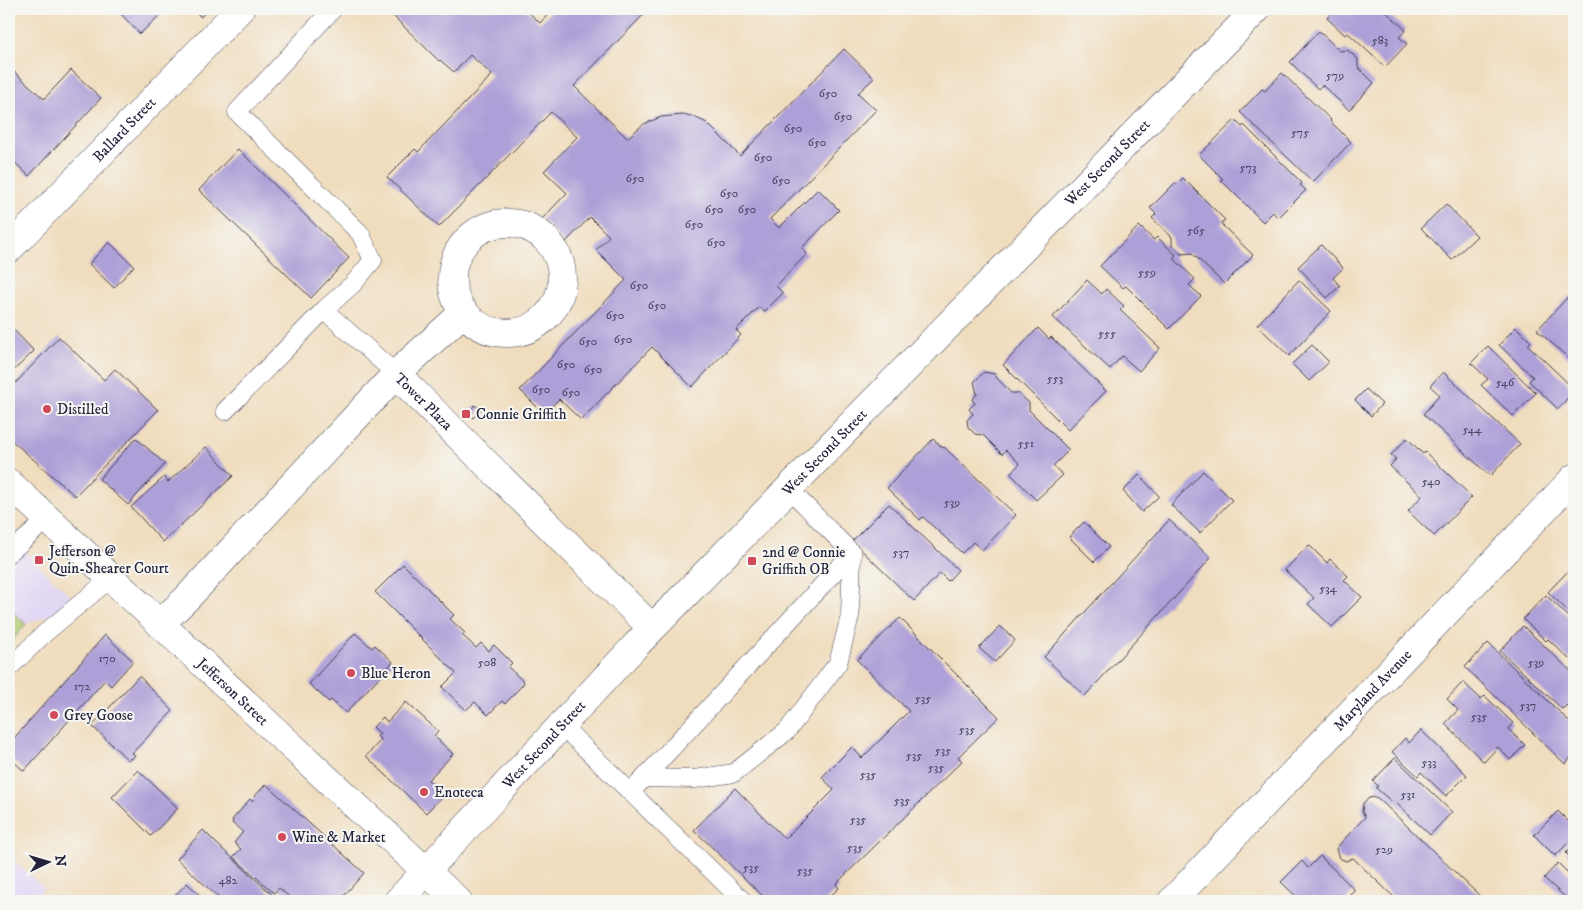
<svg xmlns="http://www.w3.org/2000/svg" width="1583" height="910" viewBox="0 0 1583 910" font-family="'IM FELL DW Pica',serif">
	<style>
		.built { fill: #e0d4f4 }
		.green { fill: #b0ca70; stroke: #697656 }
		.building { fill: #ad9fd7 }
		.lines { fill: none; stroke-linecap: round; stroke-linejoin: round }
		.lane-casing { stroke: #413e4f; stroke-width: 19 }
		.street-casing { stroke: #413e4f; stroke-width: 29 }
		.secondary-casing { stroke: #413e4f; stroke-width: 29 }
		.lane { stroke: #fff; stroke-width: 18 }
		.street { stroke: #fff; stroke-width: 28 }
		.secondary { stroke: #fff; stroke-width: 28 }
		.poi-dot { fill: #d1495b; stroke: #f6f6f2; stroke-width: 2 }
		.labels { text-anchor: middle; dominant-baseline: central; stroke-width: 4; stroke-linejoin: round; paint-order: stroke }
		.number-label { font-size: 12px; fill: #454162 }
		.street-label { font-size: 15px; fill: #22223b; stroke: #f6f6f2 }
		.poi-label { font-size: 15px; fill: #22223b; stroke: #f6f6f2; text-anchor: start }
	</style>
	<rect width="100%" height="100%" fill="#f6f6f2"/>
	<filter id="ink" filterUnits="userSpaceOnUse"><feTurbulence type="fractalNoise" baseFrequency=".02" numOctaves="2"/><feDisplacementMap in="SourceGraphic" scale="10" xChannelSelector="R" yChannelSelector="G"/><feConvolveMatrix kernelMatrix="1 2 1 2 8 2 1 2 1" color-interpolation-filters="sRGB"/></filter>
	<filter id="wash" filterUnits="userSpaceOnUse"><feTurbulence type="fractalNoise" baseFrequency=".0096" numOctaves="4" result="noise"/><feDisplacementMap in="SourceGraphic" scale="20" xChannelSelector="R" yChannelSelector="G"/><feGaussianBlur stdDeviation="1.12" result="paint"/><feColorMatrix in="noise" values="0 0 0 0 0 0 0 0 0 0 0 0 0 0 0 0 0 1.4 0 .05"/><feComposite in="paint" operator="in"/></filter>
	<g filter="url(#wash)">
		<rect width="100%" height="100%" fill="#f0ddbe"/>
		<path class="built" d="M9,537L80,605L26,624L9,645Z
			M9,856L44,888L32,901H9Z"/>
		<path class="green" d="M9,609L26,624L9,645Z"/>
		<g id="blocks">
			<path class="building" d="M116,9H166L140,34Z
				M192,9H207L201,17Z
				M386,9H525L540,23L553,9H649L574,86L627,138L644,124L661,117L682,115L692,116L707,123L740,156L844,49L874,78L858,93L876,110L770,219L779,228L818,189L839,210L802,248L807,254L776,286L783,293L764,312L759,307L736,330L741,335L692,387L652,347L581,420L559,399L544,414L520,390L626,280L596,250L609,236L590,217L565,243L542,219L567,193L544,171L577,137L551,112L439,227L387,177L415,149L418,152L492,75L470,55L454,72L440,60L439,61Z
				M1335,9H1383L1406,30L1399,37L1407,44L1385,67L1348,33L1345,35L1327,18Z
				M1319,31L1340,51L1347,50L1358,59V67L1374,83L1349,110L1322,85L1318,89L1290,62Z
				M9,67L44,99L71,70L101,98L29,176L9,157Z
				M1282,73L1331,120L1330,121L1351,142L1313,182L1240,112L1262,89L1265,91Z
				M1235,120L1242,127L1244,125L1302,183L1300,185L1306,190L1278,218L1273,212L1263,222L1221,180L1223,179L1199,155Z
				M238,149L349,258L311,298L199,190Z
				M1183,178L1225,220L1221,224L1253,255L1224,284L1192,253L1181,254L1172,246V237L1152,218L1156,214L1150,208L1175,183L1177,184Z
				M1446,204L1477,236L1452,260L1421,228Z
				M1139,226L1154,240L1157,237L1176,255L1173,258L1195,279L1189,285L1201,296L1169,329L1126,286L1123,288L1100,266Z
				M109,242L134,266L114,288L89,264Z
				M1321,245L1343,268L1333,278L1340,286L1327,298L1298,267Z
				M1087,280L1102,294L1106,289L1124,306L1120,310L1160,348L1139,371L1122,356L1110,369L1053,317Z
				M1299,280L1331,311L1289,356L1257,325Z
				M1569,296L1574,301V363L1537,330Z
				M9,325L34,351L9,375Z
				M1516,327L1531,342L1528,345L1574,389V391L1558,409L1529,381L1533,377L1499,345Z
				M1038,328L1049,339L1051,337L1106,391L1068,430L1003,365Z
				M59,337L104,380L115,369L158,410L75,496L9,438V390Z
				M1312,345L1329,362L1309,381L1292,364Z
				M1488,346L1536,393L1513,416L1481,385L1488,379L1471,363Z
				M984,372L995,374L996,377L1011,393H1018L1029,403V410L1069,450L1053,466L1063,475L1036,500L1010,473L1020,464L1006,450L1002,454L983,435L975,434L968,427L967,420L973,414L969,409L975,403L972,400L977,394L974,382Z
				M1443,372L1520,444L1490,476L1423,414L1440,395L1430,386Z
				M1366,389L1382,404L1371,416L1355,400Z
				M475,405L481,410L473,418L467,414Z
				M136,438L165,464L128,505L99,479Z
				M1407,438L1423,454L1425,452L1472,497L1434,536L1408,511L1422,496L1390,466L1396,459L1391,455Z
				M933,439L943,448L944,447L1016,515L982,550L973,542L962,553L923,517L920,520L887,488Z
				M206,447L233,476L163,542L131,507L164,477L168,482Z
				M1203,471L1232,500L1200,533L1171,505Z
				M1139,475L1159,496L1142,512L1123,491Z
				M889,504L958,570L948,581L940,573L914,601L852,541Z
				M1169,520L1211,558L1085,696L1044,657Z
				M1084,522L1109,547L1094,562L1069,537Z
				M1309,545L1327,563L1330,559L1348,576L1344,580L1362,597L1332,627L1308,604L1314,598L1285,570Z
				M403,564L454,615L450,619L465,633L462,635L476,648L481,643L489,651L494,645L512,663L508,667L524,682V683L505,704L502,701L488,715L475,702L466,710L442,687L456,673L375,592Z
				M1571,568L1574,571V613L1572,615L1548,592Z
				M1546,595L1574,622V658L1572,656L1569,659L1548,639L1546,641L1523,619Z
				M900,618L999,717L958,757L962,761L836,884L839,888L825,901H768L694,830L735,788L785,839L834,790L822,777L852,747L862,758L909,711L857,660Z
				M1000,626L1015,640L995,662L979,648Z
				M1523,626L1574,674V712L1567,705L1562,709L1500,651Z
				M355,633L372,648L375,645L393,662L346,713L331,700L329,702L309,684Z
				M105,635L133,661L111,686L105,680L24,771L9,757V744Z
				M1488,643L1574,726V754L1565,764L1465,667Z
				M139,676L173,711L132,753L135,755L131,760L130,758L128,760L92,726Z
				M1463,682L1481,699L1485,696L1513,723L1508,729L1525,745L1510,760L1498,747L1484,762L1445,724L1458,710L1447,699Z
				M406,702L438,731L434,736L453,754L428,780L444,794L426,813L366,756L381,740L377,736L380,734L373,727L383,717L387,722Z
				M1421,730L1467,775L1446,796L1421,772L1418,776L1392,752L1405,738L1409,743Z
				M1395,758L1452,812L1430,835L1394,801L1392,802L1376,788L1378,786L1373,781Z
				M138,770L178,808L151,836L112,797Z
				M266,784L364,873L339,901H294L279,888L274,893L233,857L241,849L234,843L243,832L232,823L233,820H232L250,799L252,801L255,798L254,797Z
				M1376,797L1380,800L1485,901H1406L1402,897L1398,901L1353,858L1346,861L1339,858L1336,849L1339,845L1365,817L1362,812L1363,803L1369,798Z
				M1558,811L1574,827V837L1555,856L1534,835Z
				M203,830L215,842L279,901H222L177,859Z
				M1574,844V861L1566,853Z
				M1320,856L1355,890L1344,901H1301L1281,882L1302,861L1308,868Z
				M1558,863L1574,879V889L1566,898L1544,878Z
				M187,883L206,901H170Z"/>
		</g>
	</g>
	<g filter="url(#ink)">
		<use href="#blocks" fill-opacity="0" stroke="#413e4f" stroke-width="1"/>
		<g class="lines">
			<defs>
				<path id="lane" d="M324,310L354,283L373,260L360,233L237,112L333,9
					M225,411L324,310L396,374
					M9,553L48,519
					M9,668L45,633L111,578
					M561,725L743,901
					M644,778L695,779L734,773L787,731L838,663L850,616L852,553
					M631,792L852,553L789,489"/>
				<g id="street">
					<circle cx="507" cy="278" r="55"/>
					<path id="s1" d="M9,249L240,9"/>
					<path id="s2" d="M396,374L652,628"/>
					<path d="M160,624L188,597L396,374L464,312"/>
					<path id="s3" d="M1172,901L1574,478"/>
				</g>
				<g id="secondary">
					<path id="s4" d="M9,483L458,901"/>
					<path id="s5" d="M398,901L636,645L1257,9"/>
				</g>
			</defs>
			<use href="#lane" class="lane-casing"/>
			<use href="#street" class="street-casing"/>
			<use href="#secondary" class="secondary-casing"/>
			<use href="#lane" class="lane"/>
			<use href="#street" class="street"/>
			<use href="#secondary" class="secondary"/>
		</g>
	</g>
	<g class="poi-dot">
		<circle cx="47" cy="409" r="5"/>
		<rect x="461" y="409" width="10" height="10" rx="2.5"/>
		<rect x="34" y="555" width="10" height="10" rx="2.5"/>
		<rect x="747" y="556" width="10" height="10" rx="2.5"/>
		<circle cx="351" cy="673" r="5"/>
		<circle cx="54" cy="715" r="5"/>
		<circle cx="424" cy="792" r="5"/>
		<circle cx="282" cy="837" r="5"/>
	</g>
	<g class="labels">
		<g class="number-label">
			<text x="1380" y="40">583</text>
			<text x="1335" y="75">579</text>
			<text x="828" y="93">650</text>
			<text x="843" y="116">650</text>
			<text x="793" y="128">650</text>
			<text x="1300" y="132">575</text>
			<text x="817" y="142">650</text>
			<text x="763" y="157">650</text>
			<text x="1248" y="167">573</text>
			<text x="635" y="178">650</text>
			<text x="781" y="180">650</text>
			<text x="729" y="193">650</text>
			<text x="714" y="209">650</text>
			<text x="747" y="209">650</text>
			<text x="694" y="224">650</text>
			<text x="1196" y="230">565</text>
			<text x="716" y="242">650</text>
			<text x="1147" y="272">559</text>
			<text x="639" y="285">650</text>
			<text x="657" y="305">650</text>
			<text x="615" y="315">650</text>
			<text x="1107" y="333">555</text>
			<text x="623" y="339">650</text>
			<text x="588" y="341">650</text>
			<text x="566" y="364">650</text>
			<text x="593" y="369">650</text>
			<text x="1055" y="378">553</text>
			<text x="1505" y="382">546</text>
			<text x="541" y="389">650</text>
			<text x="571" y="392">650</text>
			<text x="1472" y="429">544</text>
			<text x="1026" y="443">551</text>
			<text x="1431" y="481">540</text>
			<text x="952" y="502">539</text>
			<text x="901" y="552">537</text>
			<text x="1328" y="588">534</text>
			<text x="107" y="658">170</text>
			<text x="487" y="662">508</text>
			<text x="1536" y="662">539</text>
			<text x="82" y="686">172</text>
			<text x="923" y="698">535</text>
			<text x="1528" y="705">537</text>
			<text x="1479" y="716">535</text>
			<text x="967" y="729">535</text>
			<text x="943" y="750">535</text>
			<text x="914" y="755">535</text>
			<text x="1429" y="762">533</text>
			<text x="936" y="767">535</text>
			<text x="868" y="774">535</text>
			<text x="1408" y="794">531</text>
			<text x="902" y="800">535</text>
			<text x="858" y="819">535</text>
			<text x="855" y="847">535</text>
			<text x="1384" y="849">529</text>
			<text x="751" y="867">535</text>
			<text x="805" y="870">535</text>
			<text x="228" y="880">482</text>
		</g>
		<g class="street-label">
			<text stroke="none"><textPath href="#s1" startOffset="166">Ballard Street</textPath></text>
			<text stroke="none"><textPath href="#s5" startOffset="1024">West Second Street</textPath></text>
			<text stroke="none"><textPath href="#s2" startOffset="39">Tower Plaza</textPath></text>
			<text stroke="none"><textPath href="#s5" startOffset="619">West Second Street</textPath></text>
			<text stroke="none"><textPath href="#s3" startOffset="291">Maryland Avenue</textPath></text>
			<text stroke="none"><textPath href="#s4" startOffset="306">Jefferson Street</textPath></text>
			<text stroke="none"><textPath href="#s5" startOffset="214">West Second Street</textPath></text>
		</g>
		<g class="poi-label">
			<text x="57" y="409">Distilled</text>
			<text x="476" y="414">Connie Griffith</text>
			<text x="49" y="551">Jefferson @<tspan x="49" dy="17">Quin-Shearer Court</tspan></text>
			<text x="762" y="552">2nd @ Connie<tspan x="762" dy="17">Griffith OB</tspan></text>
			<text x="361" y="673">Blue Heron</text>
			<text x="64" y="715">Grey Goose</text>
			<text x="434" y="792">Enoteca</text>
			<text x="292" y="837">Wine &amp; Market</text>
		</g>
	</g>
	<rect width="1583" height="910" fill="none" stroke="#f6f6f2" stroke-width="30"/>
	<g transform="translate(48 862) rotate(85)" stroke="#f6f6f2" stroke-width="4" paint-order="stroke">
	<path d="M0-4L9 19L0 12L-9 19Z" fill="#22223b"/>
	<text y="-8" font-size="14" font-weight="bold" text-anchor="middle" fill="#22223b">N</text>
	</g>
</svg>
